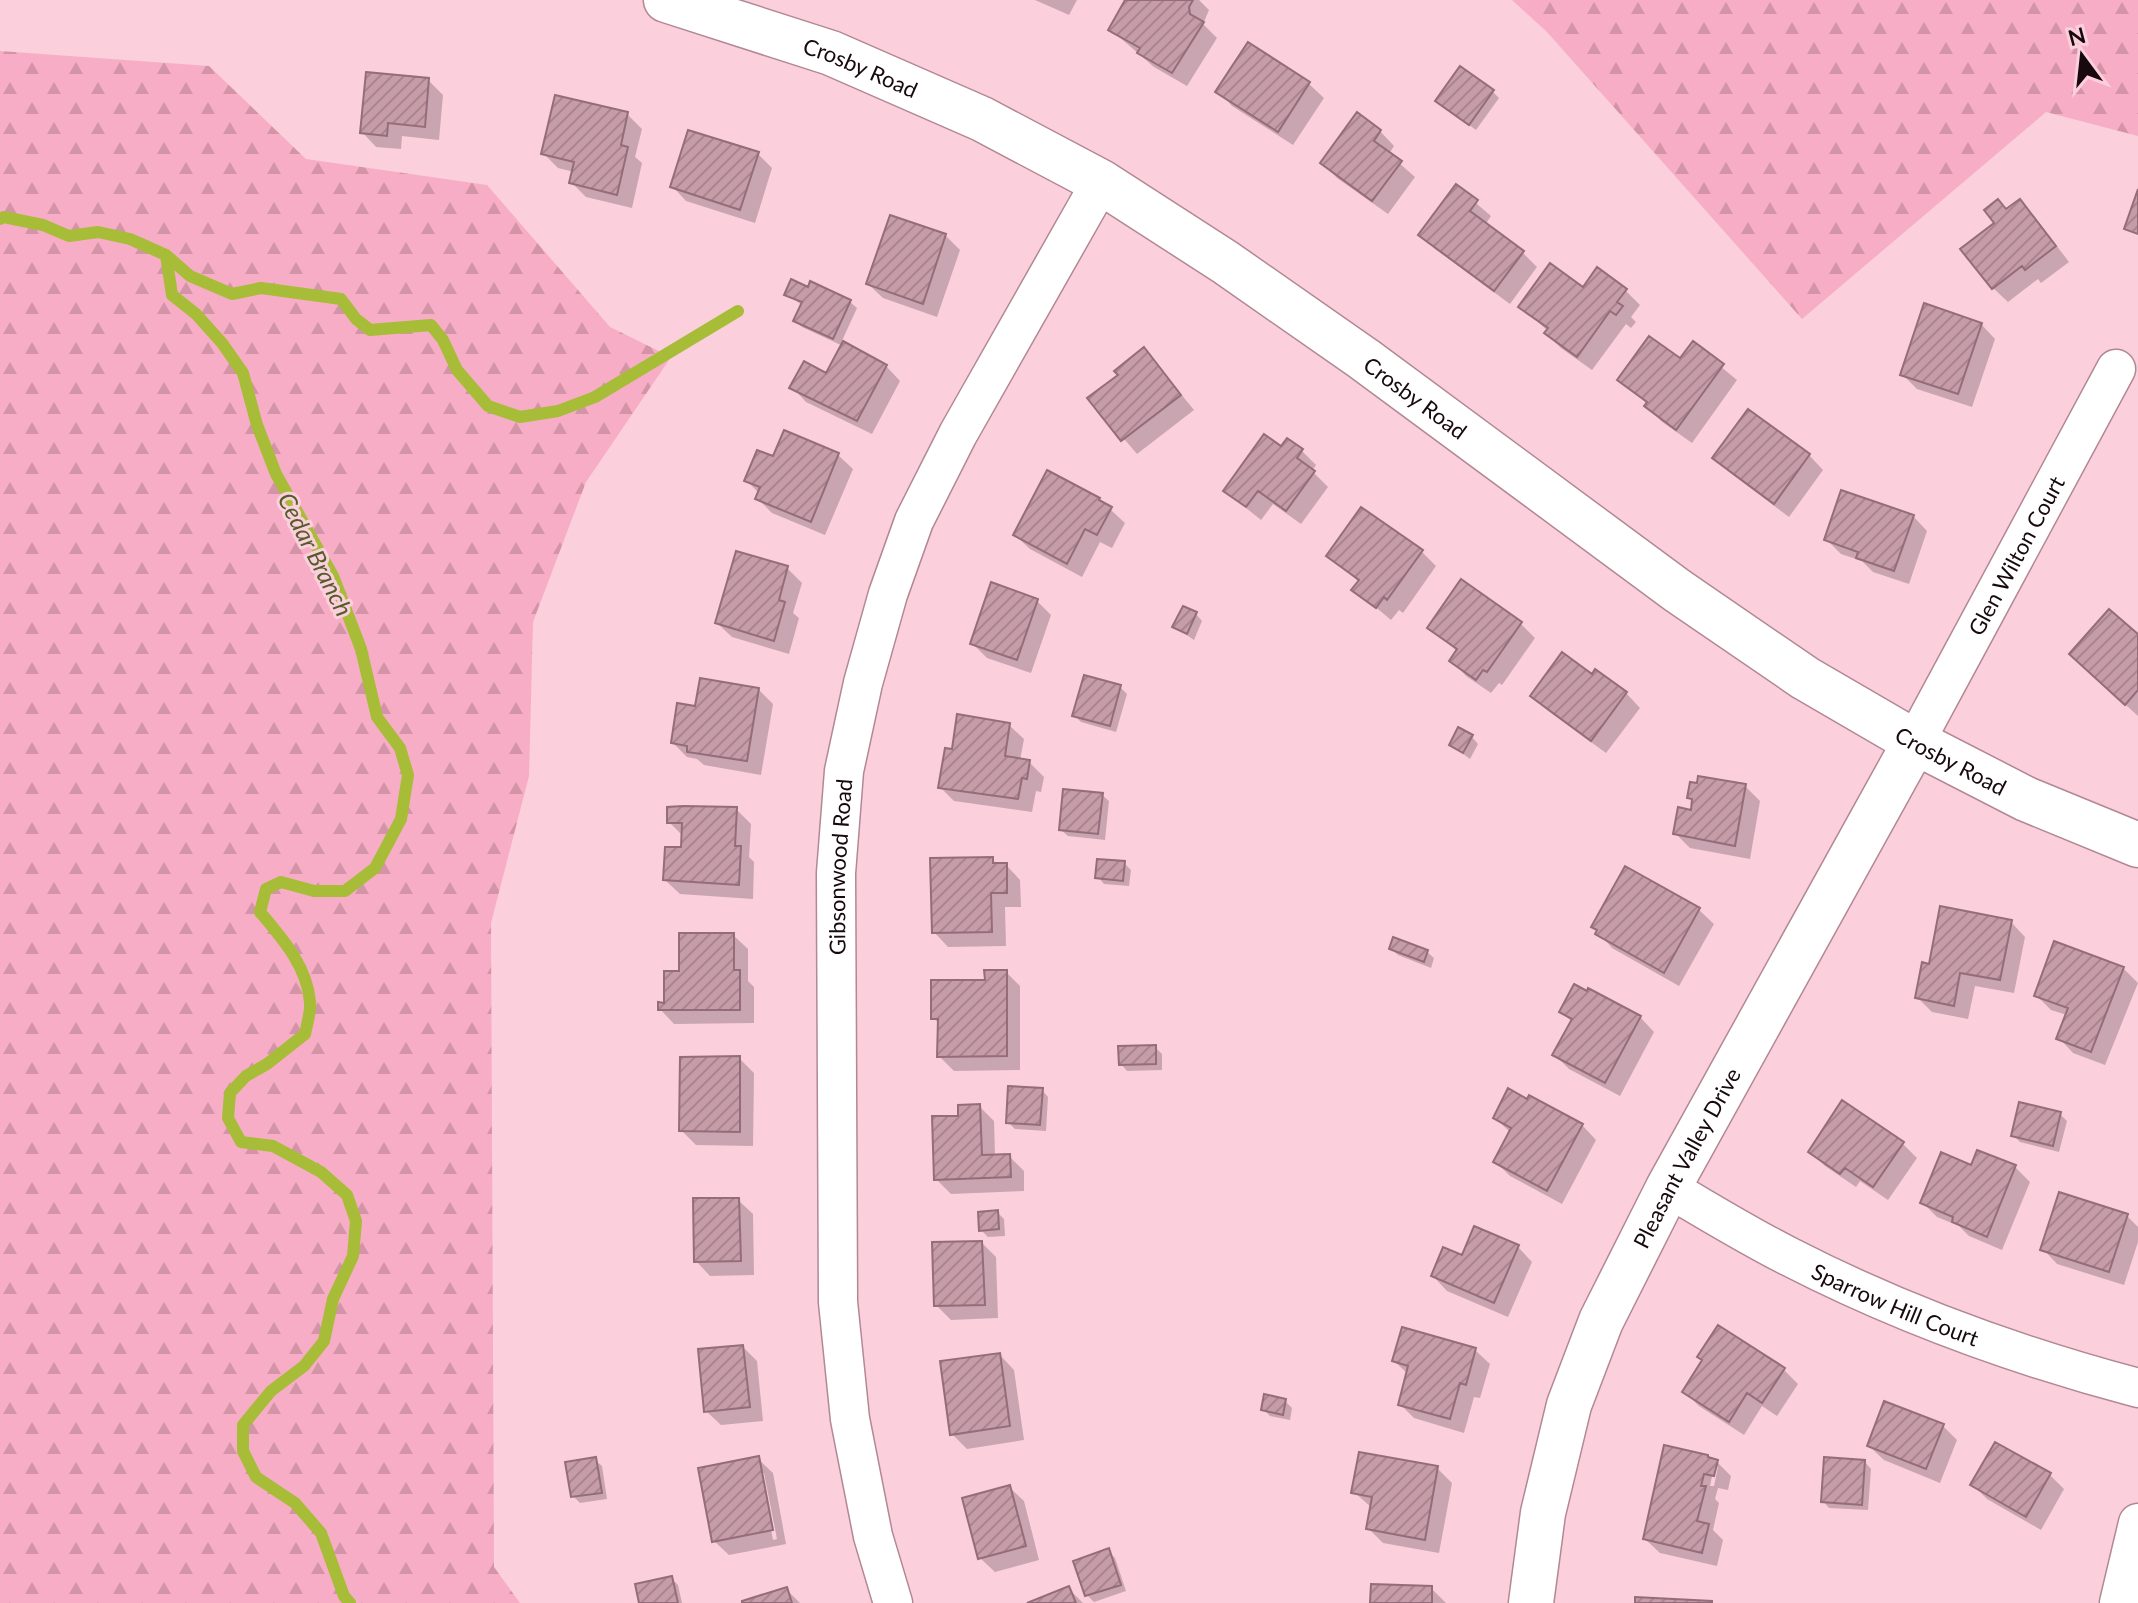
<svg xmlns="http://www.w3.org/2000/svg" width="2138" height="1603" viewBox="0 0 2138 1603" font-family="Lato,sans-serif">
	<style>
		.forest { fill: url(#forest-firs) }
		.shadow { fill: #0003; fill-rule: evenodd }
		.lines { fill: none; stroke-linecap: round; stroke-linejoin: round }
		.stream { stroke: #a7bc37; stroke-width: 12 }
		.building { fill: url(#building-hatch); stroke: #956d7a; stroke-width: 2 }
		.minor-casing { stroke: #b18894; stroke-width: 41 }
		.tertiary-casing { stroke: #b18894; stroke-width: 47 }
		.minor { stroke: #fff; stroke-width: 38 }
		.tertiary { stroke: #fff; stroke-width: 44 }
		.labels { text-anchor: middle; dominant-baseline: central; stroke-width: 6; stroke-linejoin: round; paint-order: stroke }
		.street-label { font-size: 22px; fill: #17090e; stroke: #fbcfdc }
		.water-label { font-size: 24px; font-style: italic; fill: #535d2a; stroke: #fbcfdc }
	</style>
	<defs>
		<pattern id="forest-firs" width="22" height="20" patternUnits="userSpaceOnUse" patternTransform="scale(2)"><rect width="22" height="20" fill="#f7adc5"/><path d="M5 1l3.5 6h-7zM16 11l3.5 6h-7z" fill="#d394a8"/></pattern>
		<pattern id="building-hatch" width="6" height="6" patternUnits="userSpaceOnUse" patternTransform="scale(2)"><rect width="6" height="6" fill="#c69ca9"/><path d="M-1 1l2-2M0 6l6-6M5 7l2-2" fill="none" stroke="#a98590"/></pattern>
	</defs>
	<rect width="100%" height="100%" fill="#fbcfdc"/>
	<path class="forest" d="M1512,0H2138V136L2046,112L1802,319L1547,32Z
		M0,51L209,66L306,159L487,185L610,327L671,357L586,482L533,622L529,776L491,923L494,1567L520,1603H0Z"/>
	<path class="shadow" d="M1035,0H1077L1069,15Z
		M1127,0H1199L1209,10L1203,24L1217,38L1187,86L1154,67L1110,29Z
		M1248,44L1309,84L1324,98L1293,145L1232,106L1218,91Z
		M428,80L443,95L439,140L402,136L401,149L376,147L362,132Z
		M1492,91L1499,98L1476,130L1444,107Z
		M627,114L642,129L635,157L642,163L632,208L586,197L572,183L574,172L558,168L544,154Z
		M1380,131L1394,146L1389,154L1415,177L1388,214L1337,178L1323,163Z
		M758,154L772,168L755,223L686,201L672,186Z
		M1456,186L1491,216L1485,225L1523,253L1537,267L1510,304L1435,249L1421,235Z
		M2020,202L2034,216L2069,262L2041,283L2038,279L2008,302L1993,288L1996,223Z
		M945,235L960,250L937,317L883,298L868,284Z
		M809,289L850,302L857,308L841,343L886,366L900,381L872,434L806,402L792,387L827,375L843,346L802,327L795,320L802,305L786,294Z
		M1583,290H1625L1640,305L1631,317L1636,322L1631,328L1626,324L1592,370L1561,348L1546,333L1548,331L1521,307Z
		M1981,324L1995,339L1972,407L1917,389L1902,374Z
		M1693,344L1737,380L1692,443L1661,421L1647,406L1648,404L1620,380L1681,361Z
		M1144,349L1194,410L1137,454L1090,399L1120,375Z
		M1281,449L1302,451L1316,465L1312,471L1328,487L1301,524L1273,504L1261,520L1225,491Z
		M838,455L853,469L825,535L772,513L758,499L760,494L747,481L774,459Z
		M1809,455L1823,470L1789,517L1729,472L1714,457Z
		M1099,499L1125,523L1112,548L1100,542L1082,577L1030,549L1015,535Z
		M1913,516L1927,531L1909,584L1873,572L1862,561L1841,554L1827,540Z
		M1422,552L1436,566L1403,613L1399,610L1391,620L1354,589L1359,582L1329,556Z
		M787,568L802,583L793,613L799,618L789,654L732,637L717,623Z
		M1037,601L1051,615L1031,673L987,658L972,643Z
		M1196,614L1202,621L1194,640L1175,627Z
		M1521,624L1535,638L1502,685L1499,683L1491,693L1466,676L1452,661L1458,652L1430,628Z
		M2138,637V716L2086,669Z
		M1592,676L1626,693L1640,708L1606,753L1547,710L1532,695Z
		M1120,687L1127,694L1116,732L1081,722L1075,716Z
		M758,689L773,704L761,775L704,765L697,759L687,757L673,743L697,708Z
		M1009,725L1024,739L1020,760L1029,762L1044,777L1041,792L1036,791L1032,812L954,801L940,787L953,751Z
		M1472,737L1478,744L1470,759L1451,745Z
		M1745,786L1760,801L1750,859L1690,848L1676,834L1692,812L1694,802L1690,797Z
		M1102,795L1109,801L1105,840L1068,836L1061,830Z
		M736,809L751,824L749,857L754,862L753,899L680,894L665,880L683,849L684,837L669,822Z
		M992,859L998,865H1006L1020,880L1021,907H1005L1006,946L948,947L934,932Z
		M1124,863L1131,870L1129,886L1104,884L1098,877Z
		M1626,869L1699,910L1714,924L1679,986L1612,948L1594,927Z
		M2011,922L2025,937L2014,993L1975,986L1968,1019L1932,1012L1917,997L1930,966Z
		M733,935L748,949V981L754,987V1023L674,1024L660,1009L666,1005L682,973Z
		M1391,949L1427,952L1434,958L1431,968L1398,955Z
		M2123,968L2138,983L2105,1065L2073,1053L2059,1038L2067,1015L2051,1010L2036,995Z
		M1006,972L1020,986V1070L954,1071L939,1056L940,1024L933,1018L987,982Z
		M1588,993L1640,1017L1654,1032L1620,1096L1569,1069L1555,1055L1572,1022L1562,1012Z
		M1155,1047L1162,1054V1070L1127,1071L1121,1064Z
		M739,1058L754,1073L753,1146L696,1145L681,1130Z
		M1042,1090L1048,1097L1046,1131L1015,1129L1008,1122Z
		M979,1106L994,1121L995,1156H1009L1024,1171V1191L951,1194L936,1179L960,1118Z
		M2060,1114L2067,1121L2059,1152L2020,1142L2013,1135Z
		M1495,1118L1582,1125L1596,1140L1562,1204L1510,1176L1495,1161L1511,1133Z
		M1902,1143L1917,1158L1888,1200L1860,1181L1856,1187L1825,1166L1810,1152Z
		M1978,1152L2015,1167L2030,1182L2002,1250L1969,1236L1959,1226L1937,1217L1923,1203L1972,1168Z
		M738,1200L753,1214L754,1275L710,1276L696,1261Z
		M997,1212L1004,1219L1005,1236L988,1237L981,1230Z
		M2127,1216L2138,1227V1242L2124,1285L2057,1264L2043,1249Z
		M982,1243L996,1257L998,1318L951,1320L936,1305Z
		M1518,1247L1532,1262L1508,1317L1447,1291L1433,1276L1463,1257Z
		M743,1347L757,1361L763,1421L721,1425L706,1411Z
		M1475,1350L1490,1364L1480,1398L1474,1397L1464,1433L1414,1418L1400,1404L1408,1374L1394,1361Z
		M1000,1355L1014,1370L1024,1440L967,1449L952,1434Z
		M1704,1361L1784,1370L1798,1384L1777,1416L1762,1406L1744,1435L1699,1406L1684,1391Z
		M1285,1401L1292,1408L1290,1420L1270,1416L1263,1409Z
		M1943,1426L1957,1440L1940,1483L1884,1460L1869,1446Z
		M1666,1447L1717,1462L1731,1476L1728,1490L1718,1488L1715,1499L1719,1503L1713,1530L1723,1540L1717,1566L1660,1553L1645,1539ZM1714,1467H1718L1714,1486H1710Z
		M758,1459L773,1473L786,1544L729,1555L714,1541ZM760,1473H764L777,1539L773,1540Z
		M595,1460L602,1466L607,1499L580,1503L573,1496Z
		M1865,1462L1871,1469L1868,1510L1829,1508L1823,1501Z
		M1437,1468L1452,1483L1439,1553L1383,1543L1368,1528L1372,1508L1354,1492Z
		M2050,1475L2064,1489L2041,1530L1987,1499L1973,1485Z
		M1009,1487L1024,1501L1039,1560L995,1572L980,1558Z
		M1108,1551L1115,1558L1126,1591L1094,1602L1087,1595Z
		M671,1578L678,1585L682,1603H641Z
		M1431,1588L1446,1603H1372Z
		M1069,1589L1083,1603H1033Z
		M787,1590L800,1603H744Z"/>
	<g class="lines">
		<path class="stream" d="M0,219L4,217L43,225L69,236L98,232L130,239L166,255L172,295L196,314L222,343L243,373L257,425L276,474L333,576L361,649L377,717L400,748L408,775L401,819L375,868L345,891H314L281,882L266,889L260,912C282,938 307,966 310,1002C311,1012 307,1024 305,1034L267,1064L246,1076L230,1093L228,1118L241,1142L273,1146L321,1172L347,1195L356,1221L353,1256L333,1299L324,1341L304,1366L271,1391L243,1425V1451L256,1477L295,1503L321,1533L344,1596L350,1603
			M166,255L190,276L232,294L261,288L341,299L356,319L370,330L431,325L443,340L457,370L488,406L520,417L558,411L595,397L738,311"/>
	</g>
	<path class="building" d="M1125,0H1193L1189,7L1190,14L1204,22L1172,73L1137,53L1140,48L1108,30Z
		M1248,42L1310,82L1278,132L1215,92Z
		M1460,66L1494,90L1469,125L1435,101Z
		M366,72L429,78L425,127L388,123L387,136L360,133Z
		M555,95L628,112L621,145L628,147L617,195L569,183L574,162L541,154Z
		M1357,112L1381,130L1374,141L1402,161L1372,201L1320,163Z
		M688,130L759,152L740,210L670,187Z
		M1456,184L1478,200L1470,211L1524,251L1494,291L1418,235Z
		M2138,189V234L2124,229Z
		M1998,199L2006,209L2020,199L2056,246L2025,270L2022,266L1992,289L1960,249L1994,223L1984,210Z
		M890,215L946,234L923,304L866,284Z
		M1550,263L1583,287L1597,267L1627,289L1617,302L1623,306L1616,315L1610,311L1577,357L1544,333L1548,328L1518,307Z
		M791,279L808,287L810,281L851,300L833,339L793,321L802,302L784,295Z
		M1924,303L1982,323L1958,394L1900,375Z
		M1649,336L1680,358L1693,341L1724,364L1676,430L1644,406L1647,402L1617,380Z
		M843,341L887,365L857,421L789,388L804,361L826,373Z
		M1144,347L1181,395L1121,441L1087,398L1118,375L1114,371Z
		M1748,409L1810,454L1774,504L1712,458Z
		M784,430L839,453L811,522L755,499L760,487L744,481L757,450L773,456Z
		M1264,434L1281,446L1287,438L1303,449L1297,458L1315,471L1286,511L1258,491L1246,507L1223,491Z
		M1047,470L1100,498L1099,500L1112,507L1097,535L1085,529L1067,564L1013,535Z
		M1841,490L1914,515L1894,571L1856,558L1858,552L1824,540Z
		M1361,507L1423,550L1387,600L1384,597L1376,608L1351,590L1359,580L1326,556Z
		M736,551L788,566L779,600L785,602L774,641L715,623Z
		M1461,579L1522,622L1487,672L1483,670L1476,680L1449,661L1457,649L1427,628Z
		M991,582L1038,599L1017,660L970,644Z
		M1183,606L1197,612L1187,634L1172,627Z
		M2109,609L2138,634V690L2125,705L2069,654Z
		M1562,652L1592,674L1595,669L1627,692L1591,741L1530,696Z
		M1084,675L1121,685L1110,726L1072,716Z
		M700,678L759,688L747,761L687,752V746L671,743L677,703L695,706Z
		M957,714L1010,723L1005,756L1030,760L1027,779L1022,778L1018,799L938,788L945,748L952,749Z
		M1458,727L1473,735L1463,753L1449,745Z
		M1698,776L1746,784L1735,846L1673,834L1678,807L1691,810L1692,799L1687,798L1690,782L1697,783Z
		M1063,789L1103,793L1098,834L1059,830Z
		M683,806L737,807L735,846H741L739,885L663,880L665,847H681L682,823H667V807Z
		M993,857V863H1007V893H991L992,932L932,933L930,858Z
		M1097,859L1125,861L1123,881L1095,878Z
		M1625,866L1700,908L1664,973L1595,934L1597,930L1591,927Z
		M1940,906L2012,920L2000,980L1960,973L1954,1006L1915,998L1922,962L1929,964Z
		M679,933H734V970H740V1010H658V1002L664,1003V971H679Z
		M1393,937L1428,950L1424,962L1389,949Z
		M2054,941L2124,967L2091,1052L2056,1039L2068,1008L2034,996Z
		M984,970H1007V1056L937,1057L938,1019H931V980H985Z
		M1574,984L1587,991L1588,988L1641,1016L1605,1083L1552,1055L1572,1019L1559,1012Z
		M1156,1045V1064L1119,1065L1118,1046Z
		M740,1056V1132L679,1131L680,1057Z
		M1008,1086L1043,1088L1040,1125L1006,1123Z
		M1508,1088L1527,1099L1529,1095L1583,1124L1547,1191L1493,1162L1511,1128L1493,1118Z
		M1842,1100L1904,1142L1873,1187L1845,1168L1840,1174L1808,1152Z
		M2019,1102L2061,1112L2053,1146L2011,1136Z
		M980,1104L982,1155L1010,1154L1011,1177L934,1180L932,1116H958V1105Z
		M1977,1150L2016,1165L1987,1237L1952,1222L1953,1217L1920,1203L1941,1152L1971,1165Z
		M2059,1192L2128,1214L2109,1272L2040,1250Z
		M693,1198H739L741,1261L694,1262Z
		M998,1210L999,1229L979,1231L978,1212Z
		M1474,1226L1519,1245L1494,1303L1431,1276L1443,1247L1462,1255Z
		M982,1241L985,1305L934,1306L932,1242Z
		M1718,1325L1785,1368L1762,1403L1747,1393L1729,1422L1682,1392L1702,1360L1697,1357Z
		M1402,1327L1476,1348L1466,1385L1460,1383L1450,1419L1398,1405L1408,1366L1392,1361Z
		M743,1345L750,1407L704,1412L698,1349Z
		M1000,1353L1010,1426L950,1435L940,1361Z
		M1264,1394L1286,1399L1283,1415L1261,1410Z
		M1884,1401L1944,1424L1926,1469L1867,1446Z
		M1995,1442L2051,1473L2026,1517L1970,1485Z
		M1664,1445L1708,1455V1457L1718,1460L1714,1476L1704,1474L1701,1486H1706L1697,1521L1709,1524L1702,1553L1643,1539Z
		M1359,1452L1438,1466L1425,1540L1366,1529L1372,1497L1351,1493Z
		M759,1456L773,1530L712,1542L698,1468Z
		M596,1457L602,1493L571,1497L565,1462Z
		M1824,1457L1865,1460L1862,1505L1821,1502Z
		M1010,1485L1026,1546L978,1559L962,1498Z
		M1109,1548L1121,1585L1085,1596L1073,1561Z
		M672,1576L678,1603H639L635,1584Z
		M1371,1584L1432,1586V1603H1370Z
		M1069,1586L1076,1603H1027Z
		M787,1587L792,1603H742V1601Z
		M1635,1597L1712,1601V1603H1635Z"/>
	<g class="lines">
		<defs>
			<g id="minor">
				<path id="s1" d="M1915,742L2116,369"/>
				<path id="s2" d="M1668,1188C1708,1211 1748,1236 1790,1257C1901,1314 2017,1356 2138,1388"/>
				<path id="s3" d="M893,1603L873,1536L850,1419L838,1302L836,873L844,771L863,683L888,594L914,521L958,434L1101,182"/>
				<path d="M2119,1603L2138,1523"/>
			</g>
			<g id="tertiary">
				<path id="s4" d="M666,0L831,53L982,119L1101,182L1225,262L1364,359L1678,591L1805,678L1915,742L2026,799L2138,845"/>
				<path id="s5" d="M1531,1603L1543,1513L1569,1405L1601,1321L1668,1188L1915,742"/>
			</g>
		</defs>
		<use href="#minor" class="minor-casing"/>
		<use href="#tertiary" class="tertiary-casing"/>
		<use href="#minor" class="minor"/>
		<use href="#tertiary" class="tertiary"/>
	</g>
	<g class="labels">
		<g class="street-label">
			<text stroke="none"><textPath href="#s4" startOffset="206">Crosby Road</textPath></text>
			<text stroke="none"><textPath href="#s4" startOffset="854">Crosby Road</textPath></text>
			<text stroke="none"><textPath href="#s1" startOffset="212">Glen Wilton Court</textPath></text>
			<text stroke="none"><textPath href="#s4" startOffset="1502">Crosby Road</textPath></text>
			<text stroke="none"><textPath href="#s3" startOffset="742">Gibsonwood Road</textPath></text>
			<text stroke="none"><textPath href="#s5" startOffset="476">Pleasant Valley Drive</textPath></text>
			<text stroke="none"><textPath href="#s2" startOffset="256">Sparrow Hill Court</textPath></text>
		</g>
		<g class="water-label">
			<text transform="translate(316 554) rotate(63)">Cedar Branch</text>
		</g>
	</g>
	<g transform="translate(2082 56) rotate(345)" stroke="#fbcfdc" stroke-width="6" paint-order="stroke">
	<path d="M0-6L14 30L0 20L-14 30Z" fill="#17090e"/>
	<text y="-12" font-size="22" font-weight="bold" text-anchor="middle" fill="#17090e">N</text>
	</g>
</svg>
